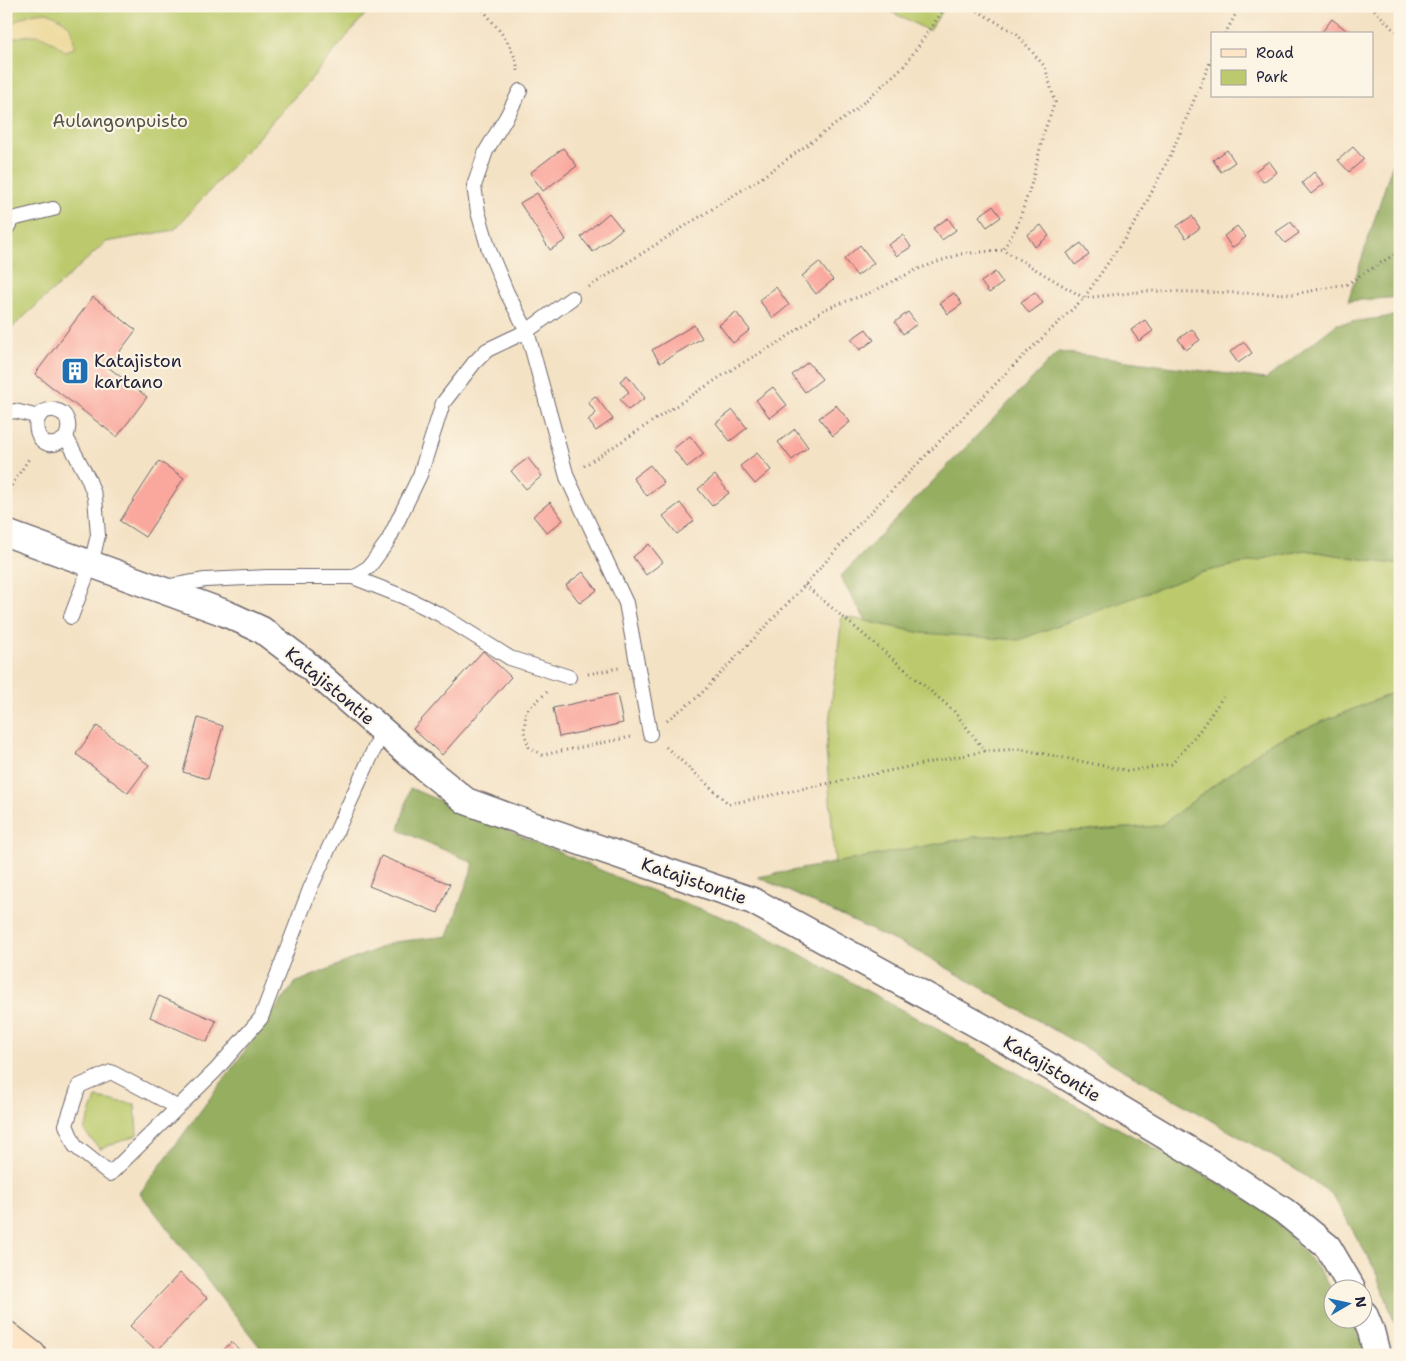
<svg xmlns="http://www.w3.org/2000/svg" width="1406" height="1361" viewBox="0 0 1406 1361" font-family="'Shantell Sans',sans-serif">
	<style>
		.green { fill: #bcca6d; stroke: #6f7654 }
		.forest { fill: #95ae60; stroke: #5c684e }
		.sand { fill: #eeda9e; stroke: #887e6c }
		.building { fill: #faa89e }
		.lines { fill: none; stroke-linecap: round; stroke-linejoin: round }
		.lane-casing { stroke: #6c656b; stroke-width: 16 }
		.street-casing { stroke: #6c656b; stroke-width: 29 }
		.secondary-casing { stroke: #6c656b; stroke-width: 30 }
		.path { stroke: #6c656b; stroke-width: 3; stroke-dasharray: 1 4; stroke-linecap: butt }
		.lane { stroke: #fff; stroke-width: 14 }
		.street { stroke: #fff; stroke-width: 26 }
		.secondary { stroke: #fde5c5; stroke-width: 28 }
		.labels { text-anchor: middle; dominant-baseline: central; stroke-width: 4.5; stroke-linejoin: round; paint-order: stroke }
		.park-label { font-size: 18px; fill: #50544a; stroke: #fcf5e5 }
		.poi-label { font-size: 18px; fill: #22223b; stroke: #fcf5e5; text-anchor: start }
		.street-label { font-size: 18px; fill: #22223b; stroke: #fcf5e5 }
	</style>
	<rect width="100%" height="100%" fill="#fcf5e5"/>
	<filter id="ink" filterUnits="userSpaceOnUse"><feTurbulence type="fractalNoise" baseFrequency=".02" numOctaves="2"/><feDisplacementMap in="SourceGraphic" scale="10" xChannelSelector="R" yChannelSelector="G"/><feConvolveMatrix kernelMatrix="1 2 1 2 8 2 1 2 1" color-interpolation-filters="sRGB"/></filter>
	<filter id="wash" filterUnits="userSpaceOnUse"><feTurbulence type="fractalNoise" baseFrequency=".0096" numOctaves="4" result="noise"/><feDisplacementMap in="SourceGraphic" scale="20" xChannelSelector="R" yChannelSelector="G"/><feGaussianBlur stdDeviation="1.12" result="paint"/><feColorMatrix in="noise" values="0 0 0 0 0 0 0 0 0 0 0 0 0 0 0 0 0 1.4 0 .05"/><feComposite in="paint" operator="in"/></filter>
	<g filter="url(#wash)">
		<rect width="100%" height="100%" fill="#f4e2c5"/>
		<path class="green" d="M6,6H372L311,79L174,230L106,242L6,333Z
			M880,6H946L929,31Z
			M1304,550L1400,565V690L1270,743L1160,826L974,837L835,863L826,748L842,616L922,633Z
			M96,1098L135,1104L137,1135L100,1149L84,1131Z"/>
		<path class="forest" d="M1400,143V297L1348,301L1399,144Z
			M1400,315V565L1304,550L1203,572L1019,640L922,633L866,621L840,577L1058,352L1266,379L1337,324Z
			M1400,690V1339L1378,1275L1332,1194L1295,1169L921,953L758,877L974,837L1160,826L1270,743Z
			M410,788L626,881L752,928L1266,1209L1320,1271L1333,1291L1334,1318L1352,1319L1368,1355H266L140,1193L295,983L394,942L448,936L474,863L399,830Z"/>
		<path class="sand" d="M47,12C67,21 74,25 74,48L65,51C43,35 39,31 12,39L6,32C15,17 31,13 47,12Z"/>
		<g id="blocks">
			<path class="building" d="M1332,19L1351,34H1324L1322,32Z
				M1353,147L1364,159L1349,172L1338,160Z
				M563,148L577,166L543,191L530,173Z
				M1227,150L1235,162L1221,172L1213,160Z
				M1269,161L1277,172L1263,182L1255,171Z
				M1314,172L1324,184L1311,194L1302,183Z
				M537,193L566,240L550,250L520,203Z
				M993,206L1001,217L987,227L979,216Z
				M609,213L622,229L593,252L581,237Z
				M1192,216L1200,228L1186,238L1177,226Z
				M948,218L956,230L942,240L933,228Z
				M1291,222L1299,233L1285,243L1276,232Z
				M1041,225L1049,236L1035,247L1027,235Z
				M1237,226L1246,237L1232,248L1224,236Z
				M903,235L911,247L897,256L888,245Z
				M1081,243L1089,255L1075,265L1067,253Z
				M860,245L874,263L857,276L844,259Z
				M819,262L833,280L816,294L802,276Z
				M995,272L1003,283L989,293L981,282Z
				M776,287L789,305L773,318L759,300Z
				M1035,292L1043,303L1029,313L1021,302Z
				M954,293L962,304L948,314L940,303Z
				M93,297L136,330L108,367L147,397L117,437L35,374Z
				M736,312L750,330L733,343L719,325Z
				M908,312L917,324L903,334L895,322Z
				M1145,320L1153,331L1139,341L1131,330Z
				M694,325L702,338L660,363L652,350Z
				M866,329L874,340L860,350L851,339Z
				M1192,329L1200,340L1186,350L1178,339Z
				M1244,342L1252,353L1238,363L1230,352Z
				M808,362L822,379L805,392L792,375Z
				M627,375L645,398L628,410L620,399L629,392L620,381Z
				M773,387L787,405L770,418L756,400Z
				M595,396L613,419L596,431L588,420L596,413L588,402Z
				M836,405L850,422L833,436L819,418Z
				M733,410L747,428L730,441L716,423Z
				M795,429L808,447L792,460L778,442Z
				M690,436L704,454L687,467L673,449Z
				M757,453L771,470L755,484L740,466Z
				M528,458L542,476L526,489L511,471Z
				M159,461L184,478L145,537L120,521Z
				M650,465L664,483L647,496L633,478Z
				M715,475L729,493L712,506L698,489Z
				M550,502L563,520L547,533L533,516Z
				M680,503L694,521L677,534L663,516Z
				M649,544L663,562L646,575L633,557Z
				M583,572L597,590L580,603L566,585Z
				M483,651L511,677L442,755L413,729Z
				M617,694L623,723L559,737L553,708Z
				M198,718L223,726L208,779L183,772Z
				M97,726L149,765L128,793L76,754Z
				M381,856L450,884L438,913L369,886Z
				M159,996L216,1021L207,1042L150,1017Z
				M180,1273L207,1298L157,1351L130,1326Z
				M231,1342L245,1355H219Z"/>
		</g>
	</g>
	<g filter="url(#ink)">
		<use href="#blocks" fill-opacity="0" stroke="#6c656b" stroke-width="1"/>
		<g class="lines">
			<defs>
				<path id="lane" d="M520,91L507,116L486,151L474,186L478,212L489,250L507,293L527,331L567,477L626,603L650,734
					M6,230L12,219L53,209
					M6,413L15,411L39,417
					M66,437C37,464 23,407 54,410C68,412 71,425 66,437L88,478L95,497L98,535L91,564L71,617
					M353,577L404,597L441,615L510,658L569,677
					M165,587L205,580L267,577H353L369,567L388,541L420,475L443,403L474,363L487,350L527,331L572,298
					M177,1107L111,1072L79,1086L66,1125L75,1146L110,1174L216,1070L261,1018L310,889L383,730"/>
				<path id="street" d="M6,533L225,613L262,630L303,661L425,768L466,801L537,827L753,901L995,1034L1219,1168L1284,1211L1328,1247L1352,1288
					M1364,1314L1371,1331L1377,1355"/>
				<path id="secondary" d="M6,1335L32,1355"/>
			</defs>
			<use href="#lane" class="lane-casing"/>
			<use href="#street" class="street-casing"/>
			<use href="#secondary" class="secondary-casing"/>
			<path class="path" d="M480,6C495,26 516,46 518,72
				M969,6L1017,34L1045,67L1055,102L1044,132L1032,182L1017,226L1003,250
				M1371,6L1392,28L1400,33
				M1225,34L1240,6
				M589,287L761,178L854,111L905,65L946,6
				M584,466L737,366L783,340L825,309L872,292L918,269L960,254L1003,250L1084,298L1148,291L1295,294L1347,284L1400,251
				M6,494L30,457
				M805,585L953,710L985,751
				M588,674L619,668
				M547,692L526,711L524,732L529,747L542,755L631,737
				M667,720L699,696L805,585L861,522L1014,365L1084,298L1138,219L1171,154L1212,58
				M666,747L729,804L985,751L1020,749L1129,771L1172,764L1200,730L1223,697"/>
			<use href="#lane" class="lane"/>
			<use href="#street" class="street"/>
			<use href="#secondary" class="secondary"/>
		</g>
	</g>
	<defs>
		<symbol id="building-square" viewBox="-11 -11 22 22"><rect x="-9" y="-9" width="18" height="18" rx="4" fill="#1f6fb2" stroke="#fcf5e5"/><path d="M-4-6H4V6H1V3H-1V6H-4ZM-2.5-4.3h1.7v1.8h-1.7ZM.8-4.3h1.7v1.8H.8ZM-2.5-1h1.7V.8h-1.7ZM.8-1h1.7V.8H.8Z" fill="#fff"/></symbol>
	</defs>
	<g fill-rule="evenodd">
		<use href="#building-square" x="59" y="355" width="32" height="32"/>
	</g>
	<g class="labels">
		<g class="park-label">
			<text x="120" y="121">Aulangonpuisto</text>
		</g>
		<g class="poi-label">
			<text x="94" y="361">Katajiston<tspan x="94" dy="21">kartano</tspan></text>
		</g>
		<g class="street-label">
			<text transform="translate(330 686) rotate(40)">Katajistontie</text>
			<text transform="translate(694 881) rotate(19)">Katajistontie</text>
			<text transform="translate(1052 1069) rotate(31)">Katajistontie</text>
		</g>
	</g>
	<rect width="1406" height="1361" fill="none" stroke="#fcf5e5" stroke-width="25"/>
	<rect x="1211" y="32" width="162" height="65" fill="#fcf5e5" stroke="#a5a1a1"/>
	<rect x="1221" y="49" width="25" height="8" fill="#fde5c5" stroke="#a5a1a1"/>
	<text x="1256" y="58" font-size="15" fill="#22223b">Road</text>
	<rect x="1221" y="70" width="25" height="15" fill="#bcca6d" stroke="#a5a1a1"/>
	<text x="1256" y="82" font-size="15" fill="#22223b">Park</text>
	<g transform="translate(1348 1304) rotate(81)"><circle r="24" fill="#fcf5e5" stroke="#a5a1a1"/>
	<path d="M0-4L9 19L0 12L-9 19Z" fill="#1f6fb2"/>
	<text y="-8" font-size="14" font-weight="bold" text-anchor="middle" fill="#22223b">N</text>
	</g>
</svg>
